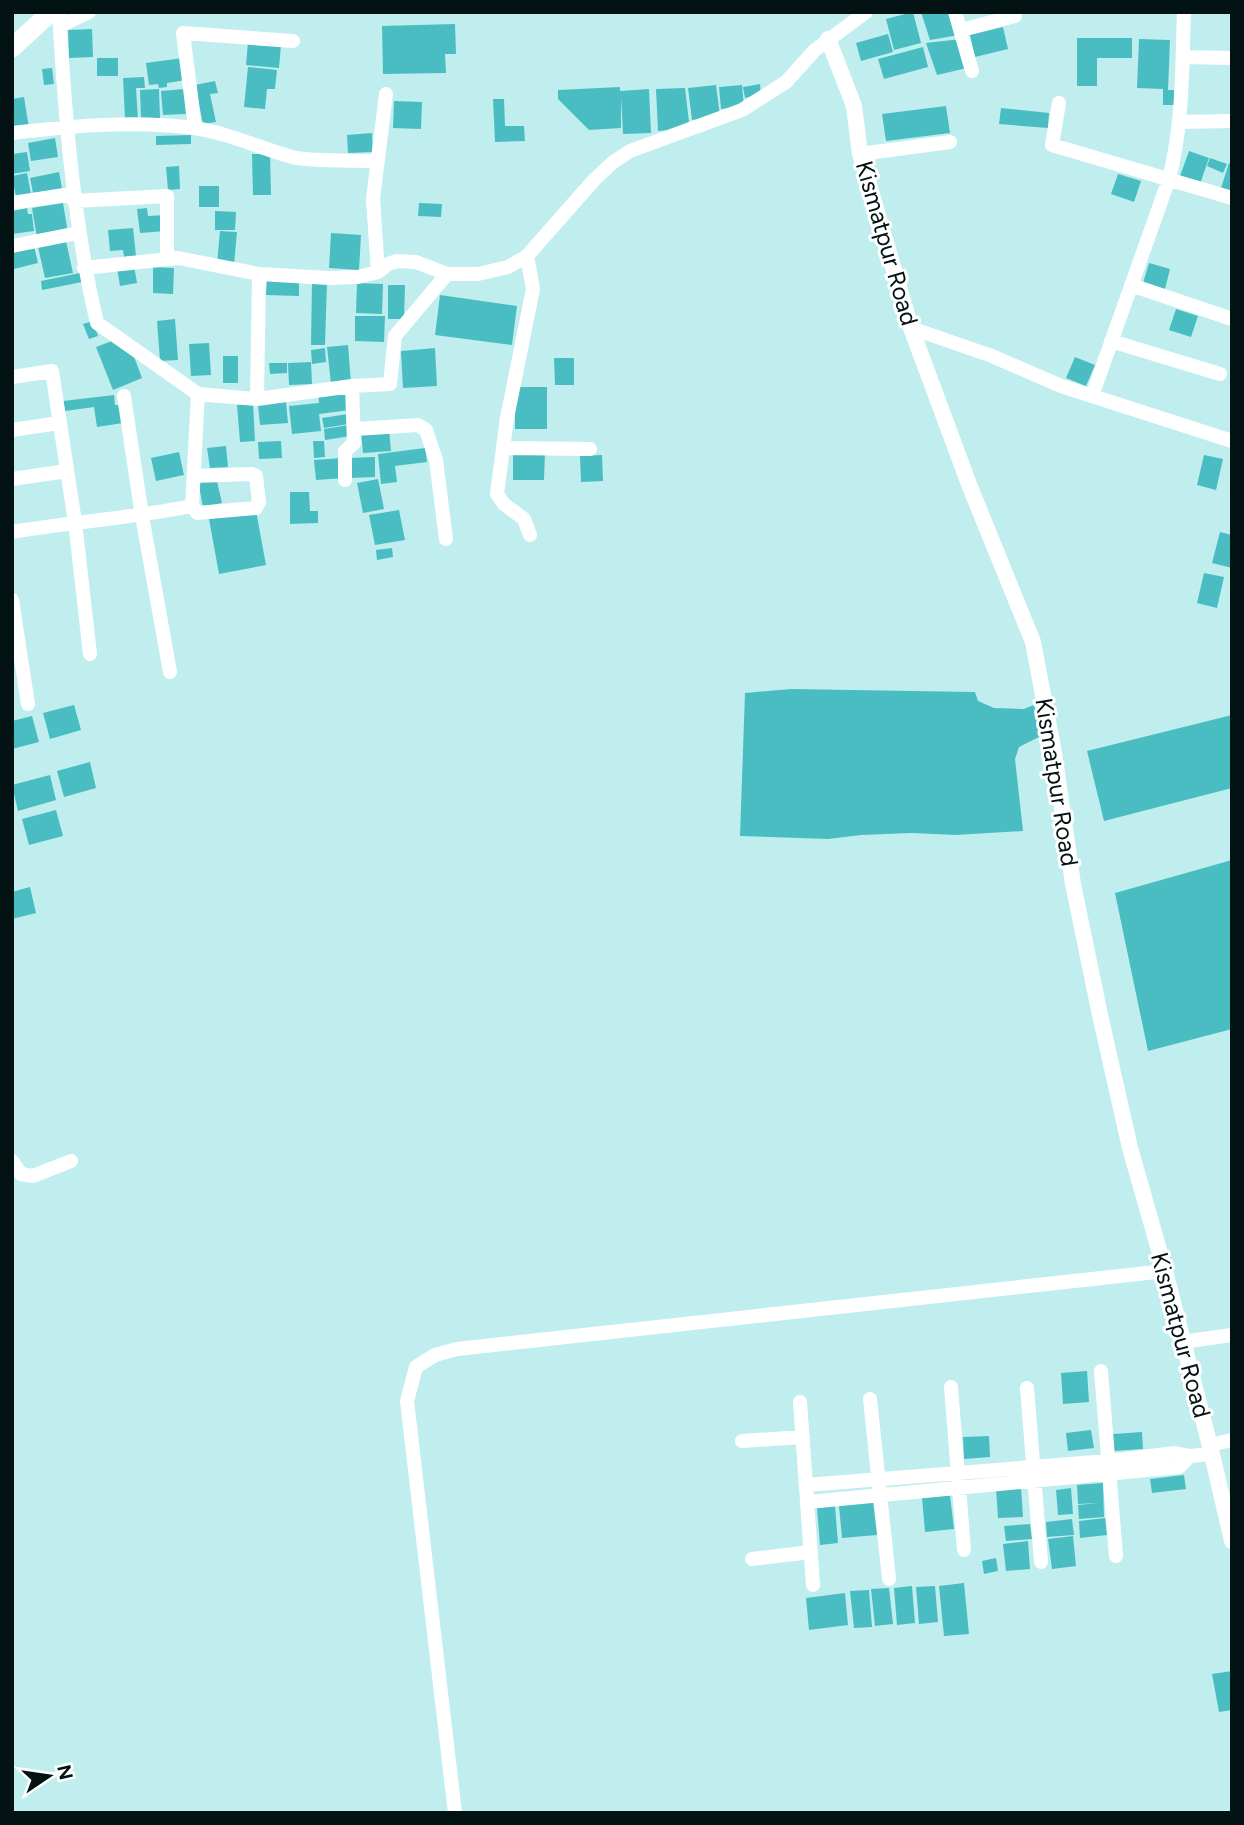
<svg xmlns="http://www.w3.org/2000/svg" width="1244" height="1825" viewBox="0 0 1244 1825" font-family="Figtree,sans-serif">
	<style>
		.building { fill: #49bdc1 }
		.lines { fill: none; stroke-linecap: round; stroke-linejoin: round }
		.minor { stroke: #fff; stroke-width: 14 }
		.tertiary { stroke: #fff; stroke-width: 16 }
		.secondary { stroke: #fff; stroke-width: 19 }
		.labels { text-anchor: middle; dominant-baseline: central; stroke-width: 6; stroke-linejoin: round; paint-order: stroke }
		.street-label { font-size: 24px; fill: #031213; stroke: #fff }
	</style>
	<rect width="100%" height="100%" fill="#c0eeef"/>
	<path class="building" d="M913,12L921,43L894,50L886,19Z
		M921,12H952L959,35L930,40Z
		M455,24L456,54H445L446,73L383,74L382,26Z
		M1003,27L1008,49L975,57L970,35Z
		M92,29L93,57L69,58L68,30Z
		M888,34L893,52L861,61L856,43Z
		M1077,38H1132V58H1097V86H1077Z
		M961,39L967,68L937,75L926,43Z
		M1139,39L1170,40L1168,90H1174V105H1163V89L1137,88Z
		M248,42L281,45L279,68L246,65Z
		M923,47L928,67L884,79L878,59Z
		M97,58H118V76H97Z
		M183,58L186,80L167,83V87L159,88L158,84L149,85L146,63Z
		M248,67L277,70L275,89H267L265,109L244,107Z
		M52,68L54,84L44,85L42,69Z
		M144,77L145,88H136L138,119H125L123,78Z
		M215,81L218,93L210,94L216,122L203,124L195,85Z
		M760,84L761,95L745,98L743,87Z
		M716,85L720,116L692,120L688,88Z
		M742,85L744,107L721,109L719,87Z
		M620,87V91L649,89L651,133L623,134L621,96V128L589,130L558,99V90Z
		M685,88L689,122L672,130L658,131L656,89Z
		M159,89L160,118L141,119L140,90Z
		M184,89L186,114L163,115L161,91Z
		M24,97L29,128L12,131V99Z
		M493,99H504L505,126H524L525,141L495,142Z
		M394,101L422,102L421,129L393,128Z
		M946,106L950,133L886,141L882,114Z
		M1001,108L1049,113L1048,128L999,124Z
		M372,133L373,152L348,153L347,135Z
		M191,135V144L156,145V136Z
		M55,138L58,157L31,161L28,143Z
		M1189,151L1209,158L1200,184L1180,176Z
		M27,152L30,171L12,174V154Z
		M252,154H270L271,195H253Z
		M1210,158L1227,164L1223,173L1207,166Z
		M1229,163L1232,164V191L1221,188Z
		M179,166L180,189L168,190L166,167Z
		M59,172L62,188L33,193L30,178Z
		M27,173L31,194L16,197L12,176Z
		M1118,174L1141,181L1134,202L1111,194Z
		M199,186H219V207H199Z
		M63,203L68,233L37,238L32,208Z
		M419,203L442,204L441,217L418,216Z
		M27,208L28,214H32L34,231L12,234V211Z
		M147,208L148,216L165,215L166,231L140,233L137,209Z
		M215,211L236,212L235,230H215Z
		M133,228L136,256L124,257L123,250L110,251L108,230Z
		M220,231L237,232L234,265L217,264Z
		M331,233L361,235L359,270L329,268Z
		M66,241L73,273L45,278L38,247Z
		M34,246L38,263L14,269L12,250Z
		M1149,263L1170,269L1165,289L1143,283Z
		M134,265L137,283L120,286L117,268Z
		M153,267L174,268L173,294L153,293Z
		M80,273L82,282L42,290L41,281Z
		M267,279L299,280V296L266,295Z
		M312,281L327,282L325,345H311Z
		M357,283L383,284L382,314L356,313Z
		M388,285H405L404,319H388Z
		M440,295L517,306L512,345L435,335Z
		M1176,309L1198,316L1191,337L1169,330Z
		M355,316H385L384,342L355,341Z
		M175,319L178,360L160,361L157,321Z
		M93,321L98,336L89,339L83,324Z
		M112,341L133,354L142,378L113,390L96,347Z
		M209,343L211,375L191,376L189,344Z
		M348,345L351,383L331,384L327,347Z
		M325,348L326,362L312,364L311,350Z
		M435,348L437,386L403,388L401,351Z
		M223,356H238V383H223Z
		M1075,357L1095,365L1086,386L1066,378Z
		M554,358H574V385H555Z
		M311,362L312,384L289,385L288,363Z
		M269,363H287V373L270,374Z
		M515,387H547V429H515Z
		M348,389L350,410L319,414L321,431L292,434L289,406L319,403L318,393Z
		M114,395L115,405H121L123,423L97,427L94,407L65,411L63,401Z
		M286,402L288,423L260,425L258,405Z
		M253,404L255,441L240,442L237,405Z
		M348,414L349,424L324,428L322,418Z
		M349,425L351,436L325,440L324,429Z
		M389,429L391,451L363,453L361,431Z
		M281,441L282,458L259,459L258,442Z
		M313,441H324L325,457L314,458Z
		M226,446L228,467L210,468L207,448Z
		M425,448L427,462L395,466L397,482L381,484L378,454Z
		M179,452L184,475L156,481L151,458Z
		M513,452H545L544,480H513Z
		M602,455L603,481L581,482L580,456Z
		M1204,455L1223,459L1216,490L1197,485Z
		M375,457V477L349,478L348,458Z
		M342,458L344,478L316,480L314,460Z
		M216,477L222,503L203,507L198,481Z
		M378,479L384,509L363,513L357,483Z
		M290,492H309L310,511H318V523L290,524Z
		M399,510L405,540L375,545L369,515Z
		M256,511L266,565L219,574L209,519Z
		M1220,532L1232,535V568L1212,563Z
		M392,548L393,557L377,560L376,550Z
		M1204,573L1224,577L1217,608L1197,603Z
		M791,689L975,692L978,701L994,708L1024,709L1034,705L1041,736L1019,747L1015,759L1023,831L955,835L911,833L861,835L828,839L740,836L745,693Z
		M74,705L81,730L50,739L43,713Z
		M1232,715V788L1104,821L1087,751Z
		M32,716L39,742L12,749V721Z
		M90,762L96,788L64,797L57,771Z
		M50,775L56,800L18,811L12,785Z
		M56,810L63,836L29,845L22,819Z
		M1232,860V1029L1148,1051L1115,893Z
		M30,887L36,913L12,919V892Z
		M1087,1371L1089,1402L1063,1404L1061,1373Z
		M1091,1430L1094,1448L1068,1451L1066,1433Z
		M1142,1432L1143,1449L1114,1451L1113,1434Z
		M989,1436L990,1457L964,1459L963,1437Z
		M1184,1475L1186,1489L1152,1493L1150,1479Z
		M1103,1483L1104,1517L1079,1519L1078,1505L1097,1503L1078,1504L1077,1485Z
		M1021,1487L1023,1517L998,1518L996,1489Z
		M1071,1488L1073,1514L1058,1515L1056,1490Z
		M950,1495L954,1529L925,1532L922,1498Z
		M873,1501L877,1535L842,1538L839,1506Z
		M835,1506L838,1543L820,1545L817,1508Z
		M1105,1518L1107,1535L1080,1538L1079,1521Z
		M1072,1519L1074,1535L1047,1537L1046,1522Z
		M1030,1524L1032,1539L1006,1541L1004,1526Z
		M1073,1536L1076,1566L1052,1569L1048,1539Z
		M1028,1541L1030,1569L1006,1571L1003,1544Z
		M996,1558L998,1571L984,1574L982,1561Z
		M964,1583L969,1634L944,1636L939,1586Z
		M912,1586L915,1623L897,1625L894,1588Z
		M935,1586L938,1622L919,1624L916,1587Z
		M889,1588L893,1624L875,1626L871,1589Z
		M869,1590L872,1627L854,1628L850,1591Z
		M845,1593L848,1625L809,1630L806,1598Z
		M1232,1671V1710L1219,1712L1212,1674Z"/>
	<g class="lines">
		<path class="minor" d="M59,12C65,117 73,221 97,323L198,394L257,399L352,386L390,384L395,336L447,274
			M955,12L972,71
			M60,26L89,12
			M961,30L1015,16
			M1183,57L1232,58
			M1059,103L1052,145L1232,198
			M1181,122L1232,121
			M195,128L183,33L293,41
			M12,133C72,126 134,120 194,128C229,133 259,148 292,157C312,162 355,160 378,161
			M860,154L950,142
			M74,201L167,196V259
			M12,203L73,194
			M12,246L78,233
			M527,256L533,289L507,418L497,494L504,504L524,519L530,535
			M84,268L178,258L259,274L329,278L358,277L378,272L388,264L397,261L416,262L447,274H478L508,267L527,256L594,180L612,163L630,151L742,110L786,82L815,50L866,12
			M378,272L373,199L386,94
			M1131,285L1232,319
			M911,328L992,356L1061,386L1232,441
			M1111,341L1220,374
			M12,377L52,371L75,522L90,654
			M124,396L142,516L170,672
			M1092,396L1169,179C1183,124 1182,69 1184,12
			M257,399L259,274
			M355,429L418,425L426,430L436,460L446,539
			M12,430L59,423
			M503,448L590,449
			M12,479L67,471
			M345,480V451L354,443L352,386
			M192,506L197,513L256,508L259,502L256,476L252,474L194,476
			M12,532C72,522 133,518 192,506L198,394
			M12,600L28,704
			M12,1161L21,1174L33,1176L71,1161
			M1181,1342L1232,1335
			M1101,1371L1116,1556
			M951,1387L964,1550
			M1027,1388L1041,1562
			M870,1399L889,1579
			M800,1402L813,1585
			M742,1441L803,1437
			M1210,1445L1232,1440
			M806,1485L1108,1461L1175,1453L1190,1456L1212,1454
			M808,1502L1179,1467L1190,1456
			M752,1559L811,1552
			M455,1813L407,1401L416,1367L435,1355L457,1349L1165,1271"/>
		<path class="tertiary" d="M828,39L854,106L860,154L911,328L970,487L1033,642L1054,753L1073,884L1100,1015L1130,1148L1165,1271L1212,1454L1232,1541"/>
		<path class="secondary" d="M12,48L51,12"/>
	</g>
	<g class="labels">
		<g class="street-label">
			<text transform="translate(887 243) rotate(74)">Kismatpur Road</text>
			<text transform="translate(1057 782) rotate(81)">Kismatpur Road</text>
			<text transform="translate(1181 1335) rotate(75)">Kismatpur Road</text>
		</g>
	</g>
	<rect width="1244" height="1825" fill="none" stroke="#031213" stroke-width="28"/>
	<g transform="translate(49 1776) rotate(77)" stroke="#ffffff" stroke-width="5" paint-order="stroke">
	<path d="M0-5L12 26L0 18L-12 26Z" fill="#031213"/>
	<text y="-10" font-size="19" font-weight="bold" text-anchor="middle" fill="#031213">N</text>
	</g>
</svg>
